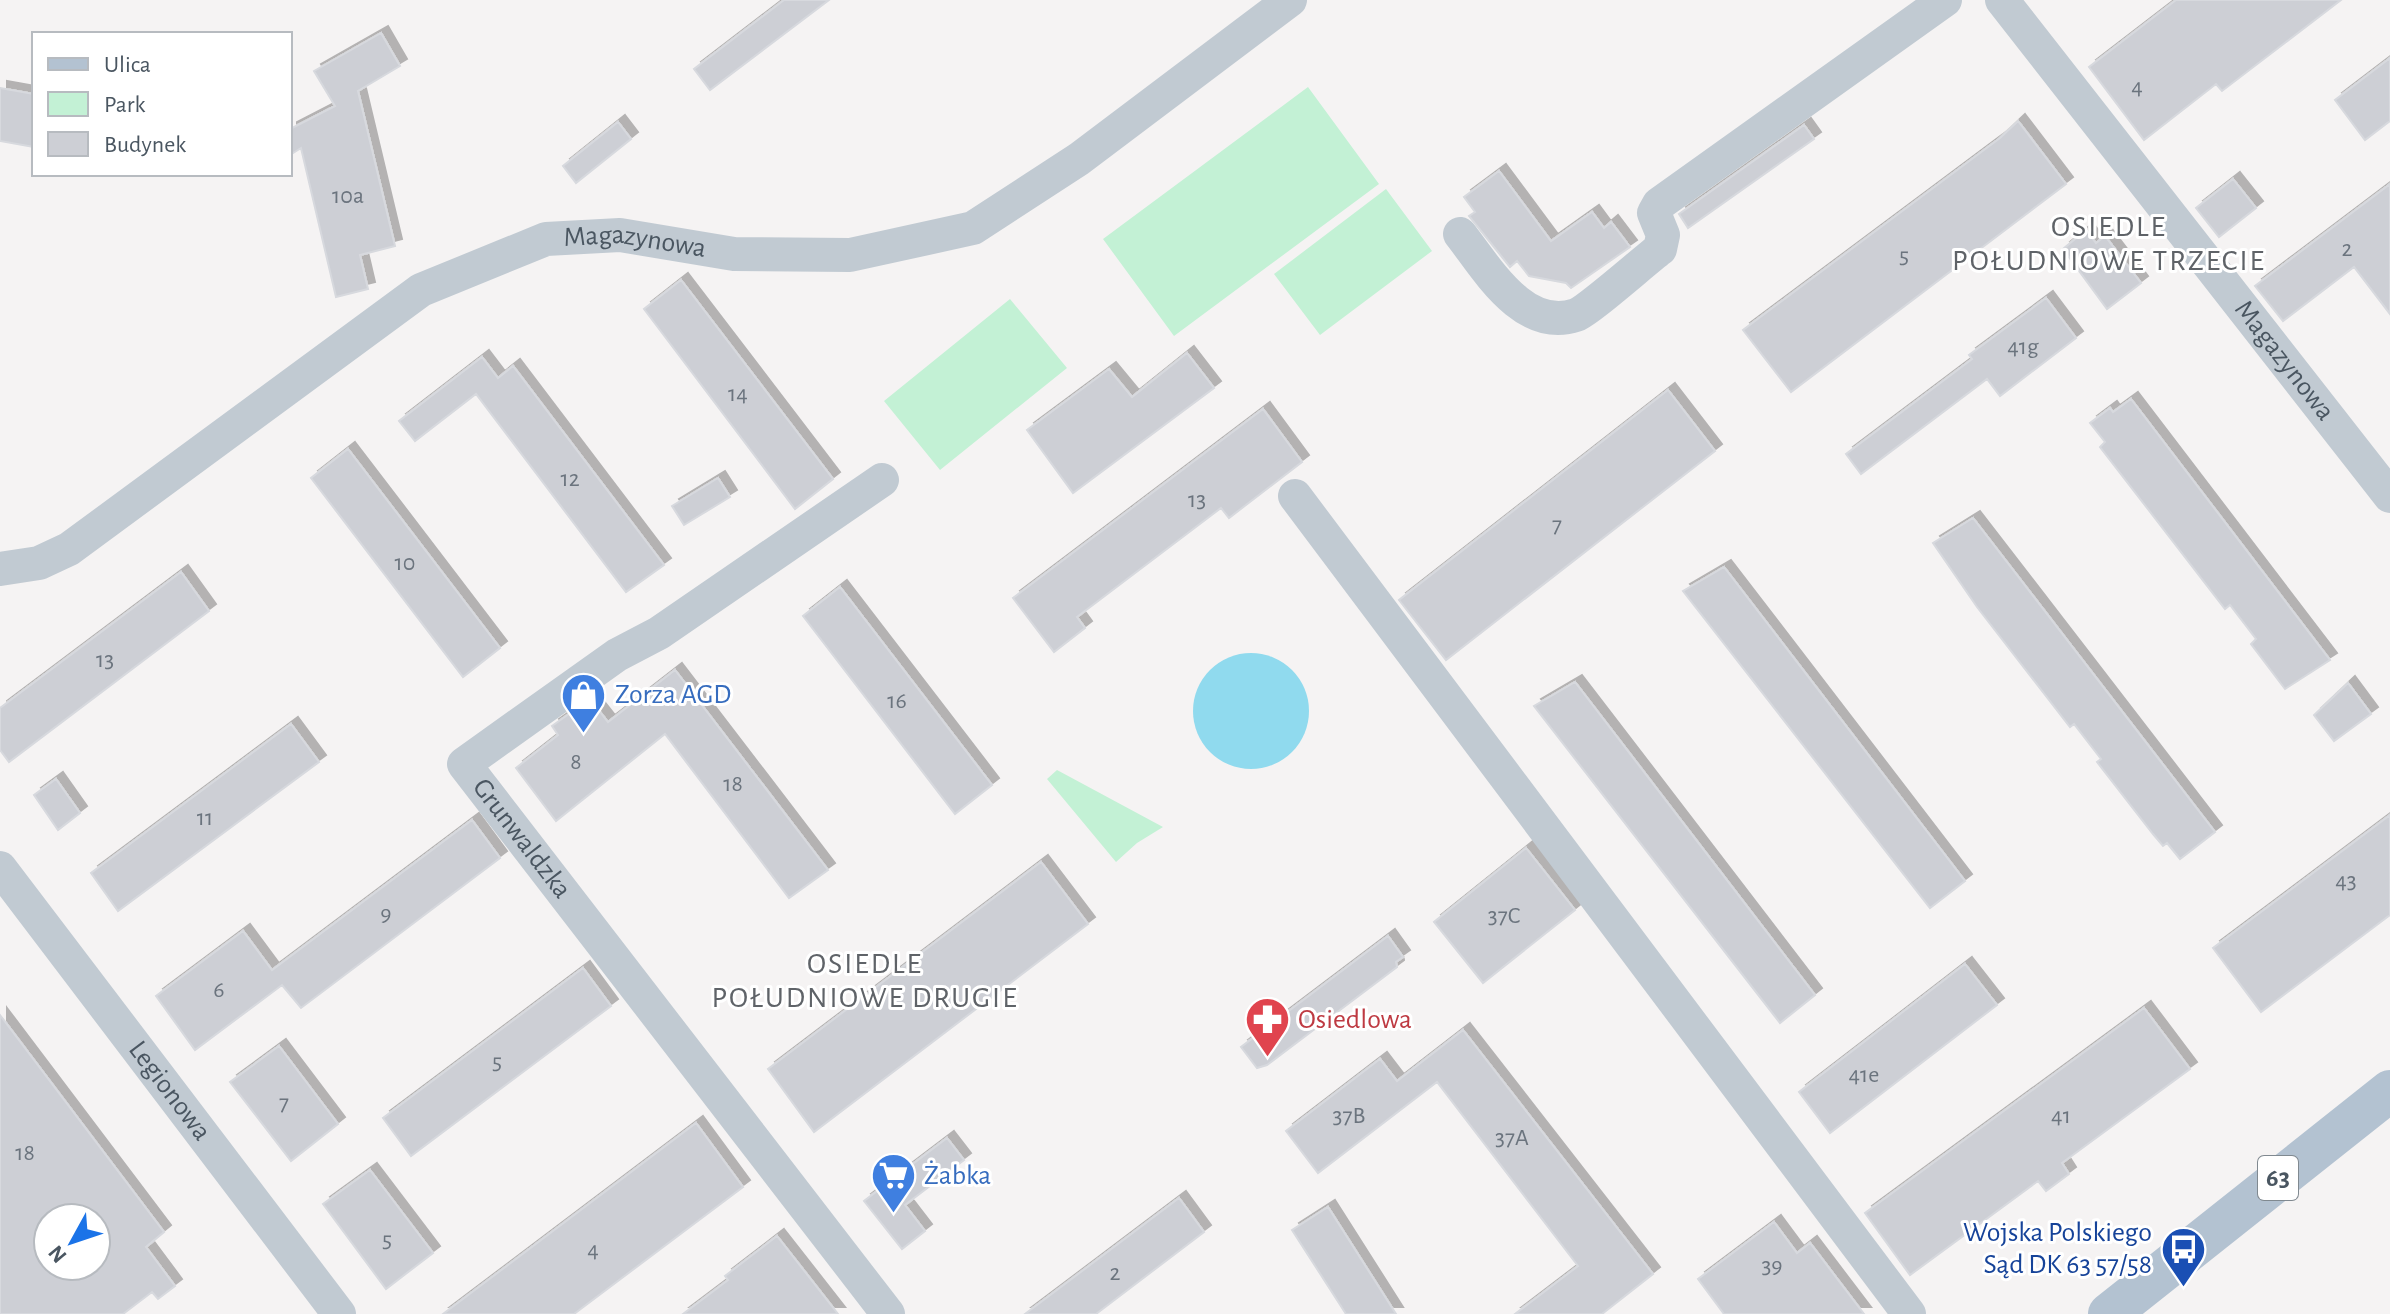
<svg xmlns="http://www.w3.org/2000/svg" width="2390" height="1314" viewBox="0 0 2390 1314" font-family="'Alegreya Sans',sans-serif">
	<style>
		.green { fill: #c3f1d5 }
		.water { fill: #90daee }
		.building { fill: #cdcfd5; stroke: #d7d9de; stroke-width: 2; fill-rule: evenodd; filter: url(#shadow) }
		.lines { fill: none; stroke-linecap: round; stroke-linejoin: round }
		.minor { stroke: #c1cad2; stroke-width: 34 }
		.major { stroke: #b3c2d1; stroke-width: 42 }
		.labels { text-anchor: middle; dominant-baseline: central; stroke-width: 6; stroke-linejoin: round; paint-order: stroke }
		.number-label { font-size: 24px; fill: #6b747e }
		.shield { fill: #fff; stroke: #808990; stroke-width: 2 }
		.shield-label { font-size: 26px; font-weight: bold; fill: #4a5661 }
		.street-label { font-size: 28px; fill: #4a5661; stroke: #fff }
		.shop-label { font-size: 28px; fill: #366cbe; stroke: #fff; text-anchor: start }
		.health-label { font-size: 28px; fill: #be3a42; stroke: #fff; text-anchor: start }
		.transit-label { font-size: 28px; fill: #164399; stroke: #fff; text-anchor: end }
		.neighbourhood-label { font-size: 30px; letter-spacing: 2px; fill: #5f6368; stroke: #fff }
	</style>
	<defs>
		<filter id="shadow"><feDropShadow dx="7" dy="-7" stdDeviation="0" flood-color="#0004"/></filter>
	</defs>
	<rect width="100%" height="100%" fill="#f5f3f3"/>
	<path class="green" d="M1308,87L1379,184L1174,336L1103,239Z
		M1386,189L1432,251L1320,335L1274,274Z
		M1010,299L1067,368L940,470L884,401Z
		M1057,770L1163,827L1137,843L1116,862L1047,779Z"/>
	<path class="water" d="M1193 711a58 58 0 1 1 116 0a58 58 0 1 1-116 0Z"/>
	<path class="building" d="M784,0H829L710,90L694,69Z
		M2176,0H2341L2222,91L2216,84L2144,140L2089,67Z
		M381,33L400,66L358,91L395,246L360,255L368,289L336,297L301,148L290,155V129L335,106L314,71Z
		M2390,58V121L2365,140L2335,100Z
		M0,88L34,94V147L0,141Z
		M2018,121L2066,184L1791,392L1743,330L2000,138Z
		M618,122L631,139L576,183L563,166Z
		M1804,125L1814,139L1688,228L1679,214Z
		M1499,171L1551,241L1592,212L1604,228L1611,222L1630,247L1571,288L1566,283L1529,276L1517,261L1510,267L1469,216L1475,212L1464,197Z
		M2233,179L2256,208L2219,237L2196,208Z
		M2390,184V314L2354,267L2283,321L2255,286Z
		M2086,230L2096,243L2105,236L2141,283L2107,309L2063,249Z
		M681,280L833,479L795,509L644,309Z
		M2046,298L2076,338L2000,396L1987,379L1861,474L1846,454L1972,359L1969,355Z
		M1187,353L1214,388L1073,493L1027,430L1109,369L1132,397Z
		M482,357L498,378L513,366L664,565L626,592L476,394L415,441L399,421Z
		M1668,390L1715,451L1446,660L1399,600Z
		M2131,399L2330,660L2285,689L2251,644L2256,639L2230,605L2225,609L2100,447L2105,442L2090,423L2110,408L2113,412Z
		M1263,409L1302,462L1229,518L1221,508L1077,617L1085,628L1054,652L1013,598Z
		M348,449L500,648L463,677L311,478Z
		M718,478L730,497L684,525L672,506Z
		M1973,518L2215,832L2180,859L2167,843L2163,846L2153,834L2097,762L2101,759L2074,724L2070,727L1977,607L1933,543Z
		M1724,567L1965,881L1930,908L1683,591Z
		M181,572L209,611L9,762L0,750V708Z
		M840,587L992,785L955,814L803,616Z
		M675,670L828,870L789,898L665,734L556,821L516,768L558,735L552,726L590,699L608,722Z
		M1575,682L1815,995L1780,1023L1534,706Z
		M2348,683L2371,714L2334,741L2314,715Z
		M291,724L319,762L118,911L91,873Z
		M56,779L80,813L58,830L34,795Z
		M2390,815V915L2261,1012L2213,948Z
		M472,820L500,858L301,1008L282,985L195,1050L156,996L243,931L272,970Z
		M1526,848L1575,910L1483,983L1434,922Z
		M1041,862L1088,924L814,1132L768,1069Z
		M1388,936L1403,957L1396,962L1397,967L1267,1065L1257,1068L1241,1047Z
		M1965,964L1997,1005L1830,1133L1799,1092Z
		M583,968L611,1006L411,1156L383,1118Z
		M2144,1008L2190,1069L2062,1163L2069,1174L2046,1191L2038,1181L1910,1275L1865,1213Z
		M0,1015L164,1232L146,1247L175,1286L158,1299L152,1292L123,1314H0ZM48,1218H96V1266H48Z
		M1463,1030L1653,1274L1602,1314H1515L1578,1266L1437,1082L1318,1173L1286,1131L1380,1059L1397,1081Z
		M279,1046L338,1124L291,1161L230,1082Z
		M696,1123L743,1187L574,1314H443Z
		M947,1138L964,1160L905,1205L925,1231L902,1249L864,1201Z
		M370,1170L433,1253L386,1289L323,1204Z
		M1179,1198L1204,1232L1096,1314H1025Z
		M1328,1207L1396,1314H1346L1292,1230Z
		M1774,1222L1797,1253L1810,1243L1864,1314H1724L1698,1279Z
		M777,1236L838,1314H683L728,1280L725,1276Z"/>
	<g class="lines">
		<g class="minor">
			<path id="s1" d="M2002,0L2390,496"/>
			<path d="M1460,234C1486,267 1523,333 1576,315C1589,310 1644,261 1660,249L1663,235L1654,213L1659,204L1945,0"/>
			<path id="s2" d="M882,480L659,633L617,655L464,764L888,1314"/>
			<path d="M1295,496L1909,1314"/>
			<path id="s3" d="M0,569L39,563L69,549L421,290L546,239L620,235L734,254L850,255L973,228L1079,159L1290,0"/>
			<path id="s4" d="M0,868L339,1314"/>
		</g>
		<path class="major" d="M2109,1314L2390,1091"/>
	</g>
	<defs>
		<symbol id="shop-pin" viewBox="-11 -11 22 30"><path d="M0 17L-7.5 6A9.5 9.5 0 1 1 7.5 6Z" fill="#3f7fe0" stroke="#fff"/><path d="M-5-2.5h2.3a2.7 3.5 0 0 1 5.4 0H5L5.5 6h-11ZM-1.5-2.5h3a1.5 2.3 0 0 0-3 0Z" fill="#fff"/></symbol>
		<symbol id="pharmacy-pin" viewBox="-11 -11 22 30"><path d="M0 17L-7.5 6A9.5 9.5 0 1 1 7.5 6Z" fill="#e0444e" stroke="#fff"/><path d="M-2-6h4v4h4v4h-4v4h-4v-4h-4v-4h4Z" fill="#fff"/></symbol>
		<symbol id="supermarket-pin" viewBox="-11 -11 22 30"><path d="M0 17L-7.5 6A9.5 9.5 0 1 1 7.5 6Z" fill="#3f7fe0" stroke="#fff"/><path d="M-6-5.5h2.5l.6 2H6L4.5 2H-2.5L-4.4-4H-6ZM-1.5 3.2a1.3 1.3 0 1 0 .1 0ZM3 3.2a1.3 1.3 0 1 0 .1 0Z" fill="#fff"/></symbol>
		<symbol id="bus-pin" viewBox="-11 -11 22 30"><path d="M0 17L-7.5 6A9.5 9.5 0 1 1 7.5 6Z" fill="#1a4fb4" stroke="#fff"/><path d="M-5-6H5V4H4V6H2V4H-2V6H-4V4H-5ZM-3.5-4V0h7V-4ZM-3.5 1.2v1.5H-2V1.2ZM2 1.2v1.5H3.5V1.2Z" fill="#fff"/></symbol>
	</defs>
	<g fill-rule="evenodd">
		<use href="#shop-pin" x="558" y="670" width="51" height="69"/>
		<use href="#pharmacy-pin" x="1242" y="994" width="51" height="69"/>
		<use href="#supermarket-pin" x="868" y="1150" width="51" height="69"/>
		<use href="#bus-pin" x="2158" y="1224" width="51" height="69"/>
	</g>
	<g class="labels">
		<g class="number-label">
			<text x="2137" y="87">4</text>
			<text x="348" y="196">10a</text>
			<text x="2347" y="249">2</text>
			<text x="1904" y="256">5</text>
			<text x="2023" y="347">41g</text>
			<text x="738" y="394">14</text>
			<text x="570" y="479">12</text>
			<text x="1197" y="500">13</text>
			<text x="1557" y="525">7</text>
			<text x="405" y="563">10</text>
			<text x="105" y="660">13</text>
			<text x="897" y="701">16</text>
			<text x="576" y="762">8</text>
			<text x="733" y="784">18</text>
			<text x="205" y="818">11</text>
			<text x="2346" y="881">43</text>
			<text x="386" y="914">9</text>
			<text x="1504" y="916">37C</text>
			<text x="219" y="990">6</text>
			<text x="497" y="1062">5</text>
			<text x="1864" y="1075">41e</text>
			<text x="284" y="1103">7</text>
			<text x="1349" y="1116">37B</text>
			<text x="2061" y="1116">41</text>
			<text x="1512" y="1138">37A</text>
			<text x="25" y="1153">18</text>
			<text x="387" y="1240">5</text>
			<text x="593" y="1250">4</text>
			<text x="1772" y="1266">39</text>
			<text x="1115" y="1273">2</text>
		</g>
		<rect class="shield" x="2258" y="1156" width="40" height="44" rx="6"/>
		<g class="shield-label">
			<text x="2278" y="1178">63</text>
		</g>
		<g class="street-label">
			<text stroke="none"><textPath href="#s3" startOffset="734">Magazynowa</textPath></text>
			<text stroke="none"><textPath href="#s1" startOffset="458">Magazynowa</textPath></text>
			<text stroke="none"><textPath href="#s2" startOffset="600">Grunwaldzka</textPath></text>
			<text stroke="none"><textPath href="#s4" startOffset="280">Legionowa</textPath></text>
		</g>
		<g class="shop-label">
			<text x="615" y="695">Zorza AGD</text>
			<text x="924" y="1176">Żabka</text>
		</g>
		<g class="health-label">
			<text x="1298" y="1020">Osiedlowa</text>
		</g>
		<g class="transit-label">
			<text x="2152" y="1233">Wojska Polskiego<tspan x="2152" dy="32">Sąd DK 63 57/58</tspan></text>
		</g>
		<g class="neighbourhood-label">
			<text x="2109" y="227">OSIEDLE<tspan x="2109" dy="34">POŁUDNIOWE TRZECIE</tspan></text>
			<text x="865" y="964">OSIEDLE<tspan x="865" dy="34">POŁUDNIOWE DRUGIE</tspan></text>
		</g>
	</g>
	<rect x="32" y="32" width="260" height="144" fill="#ffffff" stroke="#b7bbc0" stroke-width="2"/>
	<rect x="48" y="58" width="40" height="12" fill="#b3c2d1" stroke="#b7bbc0" stroke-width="2"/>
	<text x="104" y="72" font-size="24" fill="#4a5661">Ulica</text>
	<rect x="48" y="92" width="40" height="24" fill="#c3f1d5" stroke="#b7bbc0" stroke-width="2"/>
	<text x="104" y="112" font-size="24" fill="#4a5661">Park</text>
	<rect x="48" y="132" width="40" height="24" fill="#cdcfd5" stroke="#b7bbc0" stroke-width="2"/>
	<text x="104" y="152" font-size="24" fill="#4a5661">Budynek</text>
	<g transform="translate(72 1242) rotate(230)"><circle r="38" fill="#ffffff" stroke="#b7bbc0" stroke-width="2"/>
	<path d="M0-6L14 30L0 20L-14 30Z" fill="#1a73e8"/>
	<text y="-12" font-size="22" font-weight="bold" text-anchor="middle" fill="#4a5661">N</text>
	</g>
</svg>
